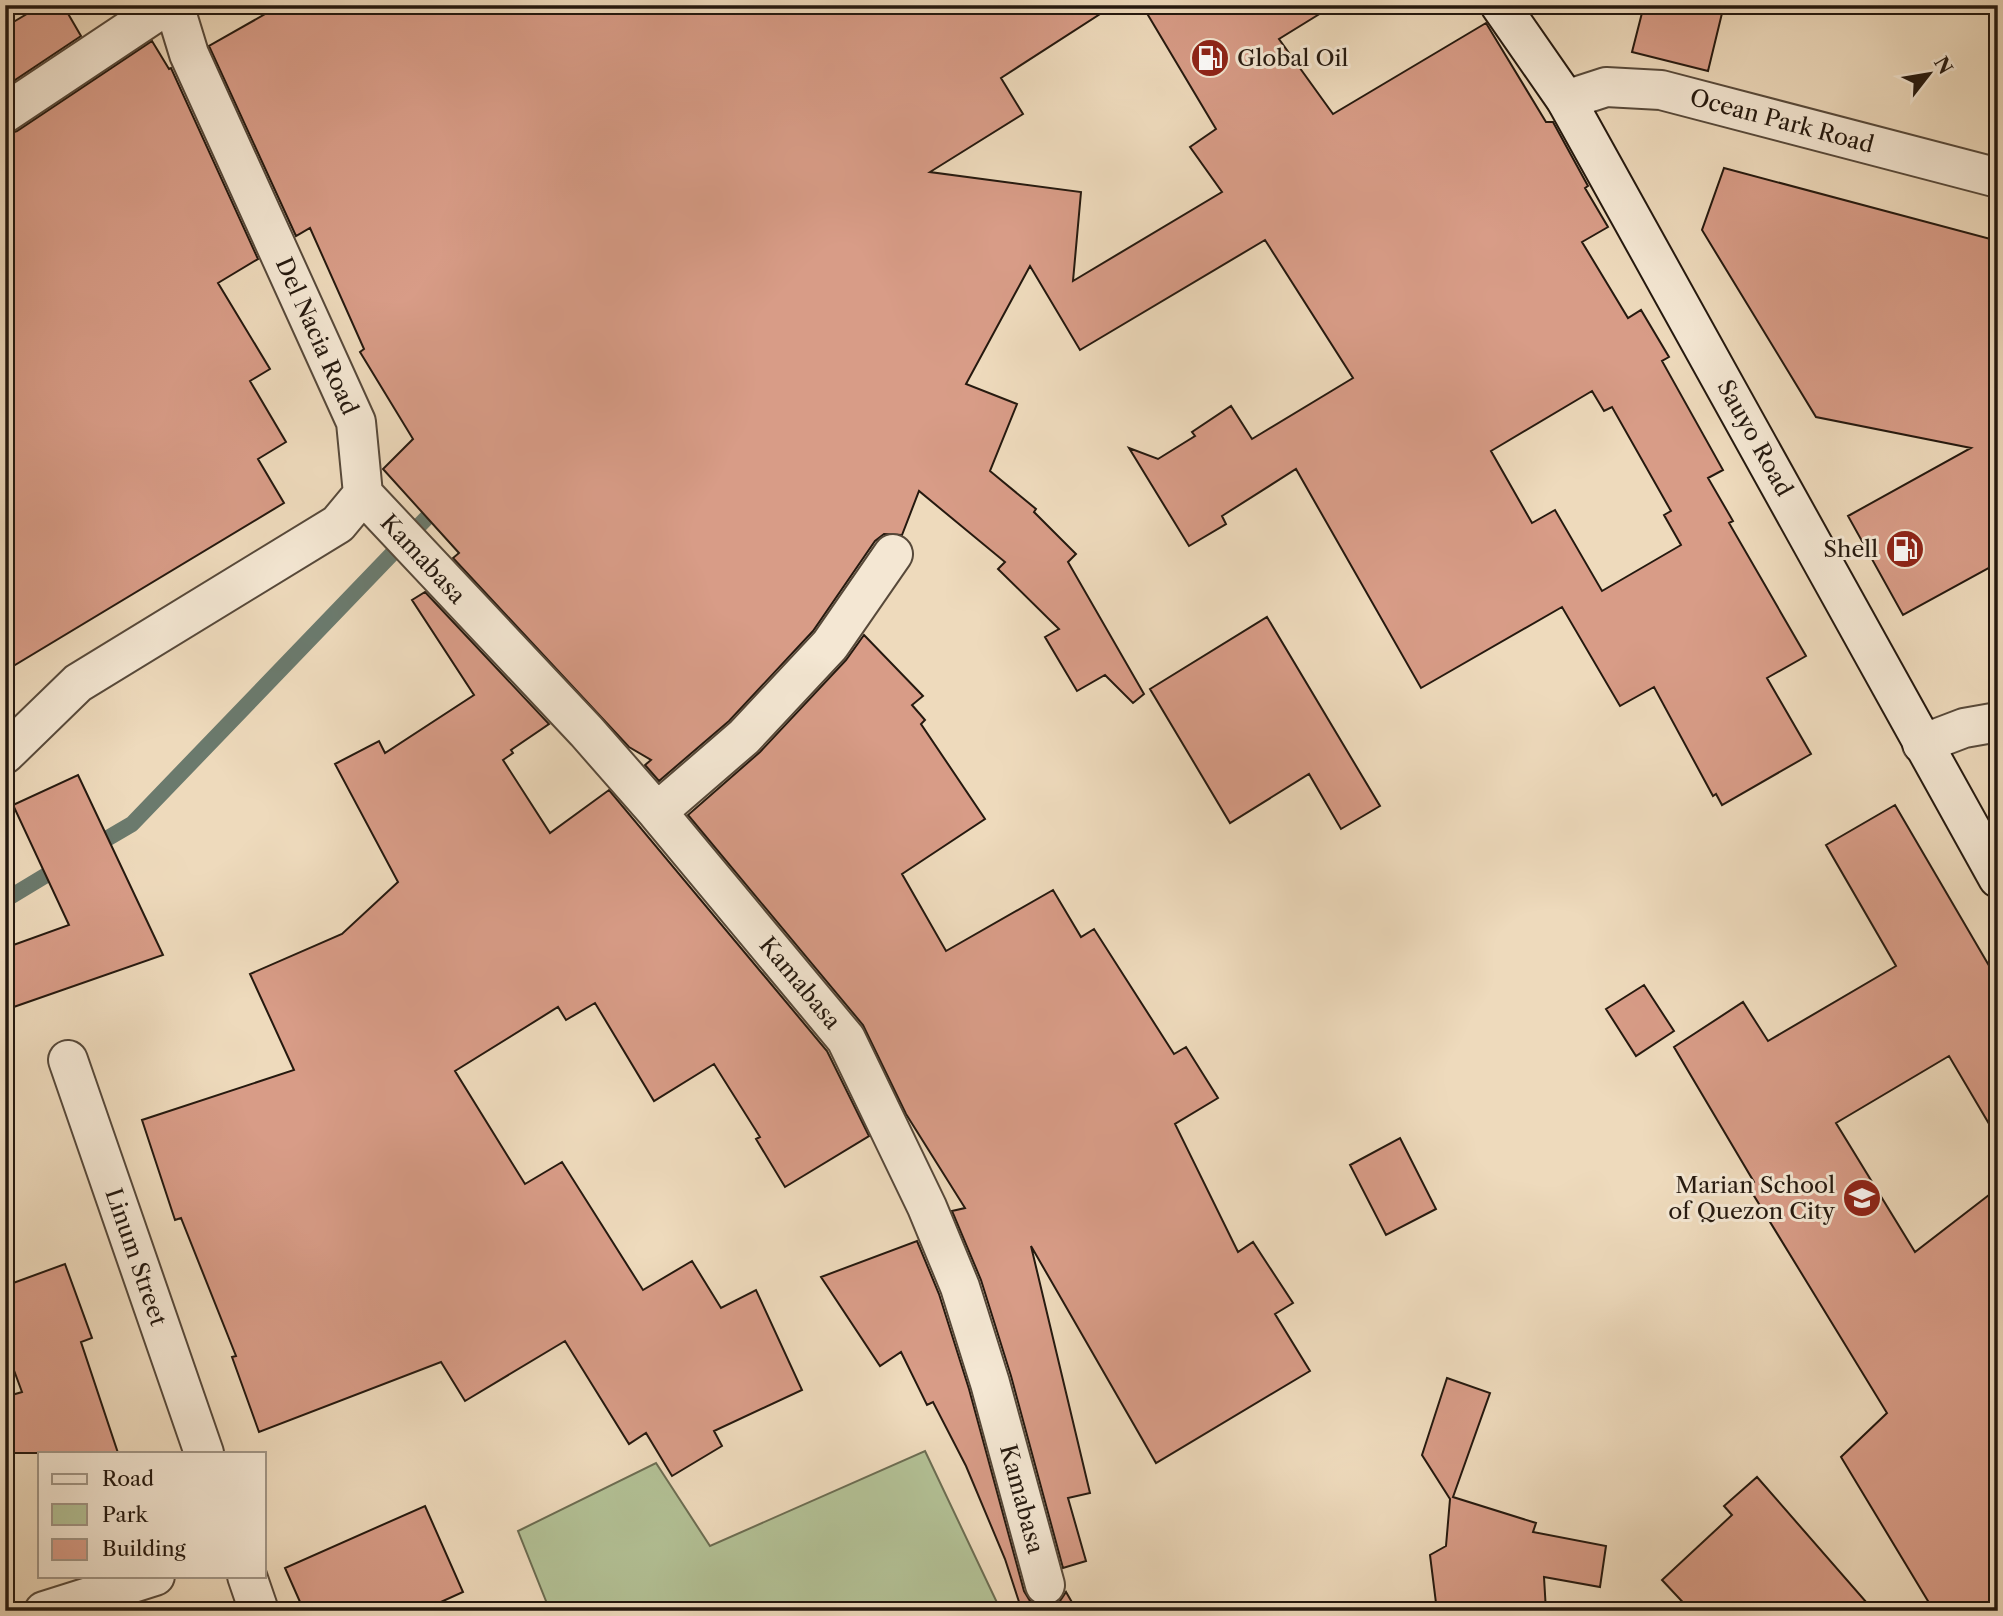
<svg xmlns="http://www.w3.org/2000/svg" width="2003" height="1616" viewBox="0 0 2003 1616" font-family="'Libre Caslon Text',serif">
	<style>
		.green { fill: #b3c196; stroke: #6c6d52; stroke-width: 2 }
		.lines { fill: none; stroke-linecap: round; stroke-linejoin: round }
		.stream { stroke: #6b7a6d; stroke-width: 16 }
		.building { fill: #d89c87; stroke: #25190f; stroke-width: 2; fill-rule: evenodd }
		.street-casing { stroke: #57493a; stroke-width: 42 }
		.secondary-casing { stroke: #25190f; stroke-width: 42 }
		.street { stroke: #f4e7d3; stroke-width: 38 }
		.secondary { stroke: #f4e7d3; stroke-width: 38 }
		.labels { text-anchor: middle; dominant-baseline: central; stroke-width: 6; stroke-linejoin: round; paint-order: stroke }
		.poi-label { font-size: 23px; fill: #25190f; stroke: #f4e7d3; text-anchor: end }
		.street-label { font-size: 23px; fill: #25190f; stroke: #f4e7d3 }
	</style>
	<rect width="100%" height="100%" fill="#eedabc"/>
	<filter id="stains"><feTurbulence type="fractalNoise" baseFrequency=".00286" numOctaves="4"/><feColorMatrix values="0 0 0 0 .2 0 0 0 0 .09 0 0 0 0 .02 0 0 0 .5 -.17"/></filter>
	<radialGradient id="worn" r=".72"><stop offset=".6" stop-color="#630" stop-opacity="0"/><stop offset="1" stop-color="#630" stop-opacity=".3"/></radialGradient>
	<path class="green" d="M925,1451L1001,1611H550L518,1531L656,1463L710,1546Z"/>
	<g class="lines">
		<path class="stream" d="M91,848L132,824L440,504
			M5,900L63,865"/>
	</g>
	<path class="building" d="M42,5H63L81,36L9,84L5,78V27Z
		M281,5H1114L1001,78L1023,114L930,172L1081,192L1073,281L1222,192L1190,147L1216,129L1142,5H1334L1279,39L1333,114L1486,23L1546,122H1553L1588,186L1585,188L1608,227L1582,242L1628,318L1641,310L1669,357L1662,361L1723,470L1708,478L1733,521L1729,523L1806,656L1767,678L1811,754L1722,805L1716,794L1713,796L1654,687L1620,706L1562,607L1421,688L1296,469L1222,516L1226,524L1189,546L1129,448L1158,459L1195,436L1192,432L1231,406L1252,439L1353,378L1265,240L1080,350L1030,266L966,384L1017,404L990,471L1036,509L1034,512L1076,554L1068,562L1144,694L1133,703L1105,675L1077,691L1045,637L1059,629L998,569L1005,562L919,491L902,535L884,534L875,541L813,631L729,721L659,781L645,765L651,760L629,747L453,558L459,553L383,469L413,439L360,352L364,349L310,228L296,236L209,46ZM1592,391L1604,411L1612,407L1671,511L1664,515L1681,545L1602,591L1555,510L1532,523L1491,451Z
		M1644,5H1724L1708,71L1632,52Z
		M152,41L169,69L171,68L258,259L218,283L270,369L250,381L286,442L258,459L284,503L5,671V135L17,131Z
		M1724,168L1998,241V563L1903,615L1848,516L1971,448L1816,417L1702,230Z
		M425,592L549,724L511,750L513,753L503,760L550,833L609,790L827,1051L869,1136L785,1187L756,1139L760,1137L714,1064L654,1101L595,1003L566,1020L558,1007L455,1071L525,1184L562,1162L643,1290L692,1261L721,1308L756,1290L802,1390L714,1431L722,1446L672,1476L646,1433L629,1444L565,1341L465,1401L441,1362L259,1432L232,1357L236,1356L181,1218L175,1220L142,1120L294,1070L250,974L342,934L398,882L335,764L379,741L385,753L474,695L412,600Z
		M1267,617L1380,806L1341,829L1309,774L1230,823L1150,689Z
		M864,635L923,696L912,705L925,720L921,724L985,819L902,874L946,951L1053,890L1081,937L1094,929L1174,1054L1186,1047L1218,1098L1175,1124L1238,1252L1253,1242L1293,1303L1275,1314L1310,1371L1156,1463L1031,1246L1090,1493L1068,1498L1086,1561L1063,1568L1011,1376L981,1280L952,1211L965,1208L906,1114L863,1025L688,815L760,752L846,660Z
		M78,775L163,955L5,1010V948L69,925L13,805Z
		M1895,805L1998,981V1139L1949,1056L1836,1123L1915,1252L1998,1188V1611H1934L1841,1457L1887,1413L1748,1186L1754,1182L1674,1047L1743,1002L1768,1041L1896,966L1826,845Z
		M1644,985L1674,1031L1636,1056L1606,1009Z
		M1400,1138L1436,1209L1386,1235L1350,1165Z
		M917,1241L939,1294L969,1389L1024,1591L1030,1601L1040,1606H1051L1060,1601L1066,1592L1077,1611H1022L1005,1559L966,1466L933,1402L927,1405L901,1352L880,1366L821,1277Z
		M65,1264L92,1338L81,1342L118,1453H5V1397L22,1392L5,1346V1286Z
		M1447,1378L1490,1393L1453,1497L1536,1523L1533,1532L1606,1546L1600,1587L1544,1577L1546,1611H1437L1430,1555L1446,1546L1450,1499L1422,1455Z
		M1757,1477L1874,1611H1691L1662,1580L1732,1515L1724,1506Z
		M425,1506L463,1592L421,1611H304L285,1568Z"/>
	<g class="lines">
		<defs>
			<path id="street" d="M1566,100L1606,87L1661,90L1998,178
				M5,113L167,5
				M363,494L586,731L657,812L846,1039L927,1207L960,1287L990,1383L1045,1585
				M1922,744L1964,728L1998,722
				M5,754L78,683L338,524L363,494L356,422L189,54L174,5
				M657,812L744,737L830,645L893,554
				M68,1060L204,1453
				M247,1576L259,1611
				M44,1611L155,1576"/>
			<path id="secondary" d="M1500,5L1566,100L1998,878"/>
		</defs>
		<use href="#street" class="street-casing"/>
		<use href="#secondary" class="secondary-casing"/>
		<use href="#street" class="street"/>
		<use href="#secondary" class="secondary"/>
	</g>
	<defs>
		<symbol id="fuel-disc" viewBox="-11 -11 22 22"><circle r="9.5" fill="#8f2418" stroke="#f4e7d3"/><path d="M-5.5-6h7V0h2V4h1.3V-2.5L3-4.5l.8-.8L6-3V5H2.5V1h-1V6h-7ZM-4.2-4.7v3.2H.2V-4.7Z" fill="#fff"/></symbol>
		<symbol id="school-disc" viewBox="-11 -11 22 22"><circle r="9.5" fill="#8f2418" stroke="#f4e7d3"/><path d="M0-5L7-2L0 1L-7-2ZM-4 1L0 2.5L4 1V4Q0 6-4 4Z" fill="#fff"/></symbol>
	</defs>
	<g fill-rule="evenodd">
		<use href="#fuel-disc" x="1188" y="36" width="44" height="44"/>
		<use href="#fuel-disc" x="1883" y="527" width="44" height="44"/>
		<use href="#school-disc" x="1840" y="1176" width="44" height="44"/>
	</g>
	<g class="labels">
		<g class="poi-label">
			<text x="1237" y="58" text-anchor="start">Global Oil</text>
			<text x="1878" y="549">Shell</text>
			<text x="1835" y="1185">Marian School<tspan x="1835" dy="26">of Quezon City</tspan></text>
		</g>
		<g class="street-label">
			<text transform="translate(1782 121) rotate(15)">Ocean Park Road</text>
			<text transform="translate(317 336) rotate(66)">Del Nacia Road</text>
			<text transform="translate(1755 438) rotate(61)">Sauyo Road</text>
			<text transform="translate(423 559) rotate(47)">Kamabasa</text>
			<text transform="translate(800 983) rotate(50)">Kamabasa</text>
			<text transform="translate(136 1257) rotate(71)">Linum Street</text>
			<text transform="translate(1022 1499) rotate(75)">Kamabasa</text>
		</g>
	</g>
	<rect width="2003" height="1616" fill="none" stroke="#eedabc" stroke-width="28"/>
	<rect x="7" y="7" width="1989" height="1602" fill="none" stroke="#25190f" stroke-width="3.5"/>
	<rect x="14" y="14" width="1975" height="1588" fill="none" stroke="#25190f" stroke-width="2"/>
	<rect x="38" y="1452" width="228" height="126" fill="#f4e7d3" stroke="#a19585" stroke-width="2"/>
	<rect x="52" y="1474" width="35" height="10" fill="#f4e7d3" stroke="#a19585" stroke-width="2"/>
	<text x="102" y="1486" font-size="21" fill="#25190f">Road</text>
	<rect x="52" y="1504" width="35" height="21" fill="#b3c196" stroke="#a19585" stroke-width="2"/>
	<text x="102" y="1522" font-size="21" fill="#25190f">Park</text>
	<rect x="52" y="1539" width="35" height="21" fill="#d89c87" stroke="#a19585" stroke-width="2"/>
	<text x="102" y="1556" font-size="21" fill="#25190f">Building</text>
	<g transform="translate(1929 74) rotate(59)" stroke="#f4e7d3" stroke-width="5" paint-order="stroke">
	<path d="M0-5L12 26L0 18L-12 26Z" fill="#25190f"/>
	<text y="-10" font-size="19" font-weight="bold" text-anchor="middle" fill="#25190f">N</text>
	</g>
	<rect width="100%" height="100%" filter="url(#stains)"/>
	<rect width="100%" height="100%" fill="url(#worn)"/>
</svg>
